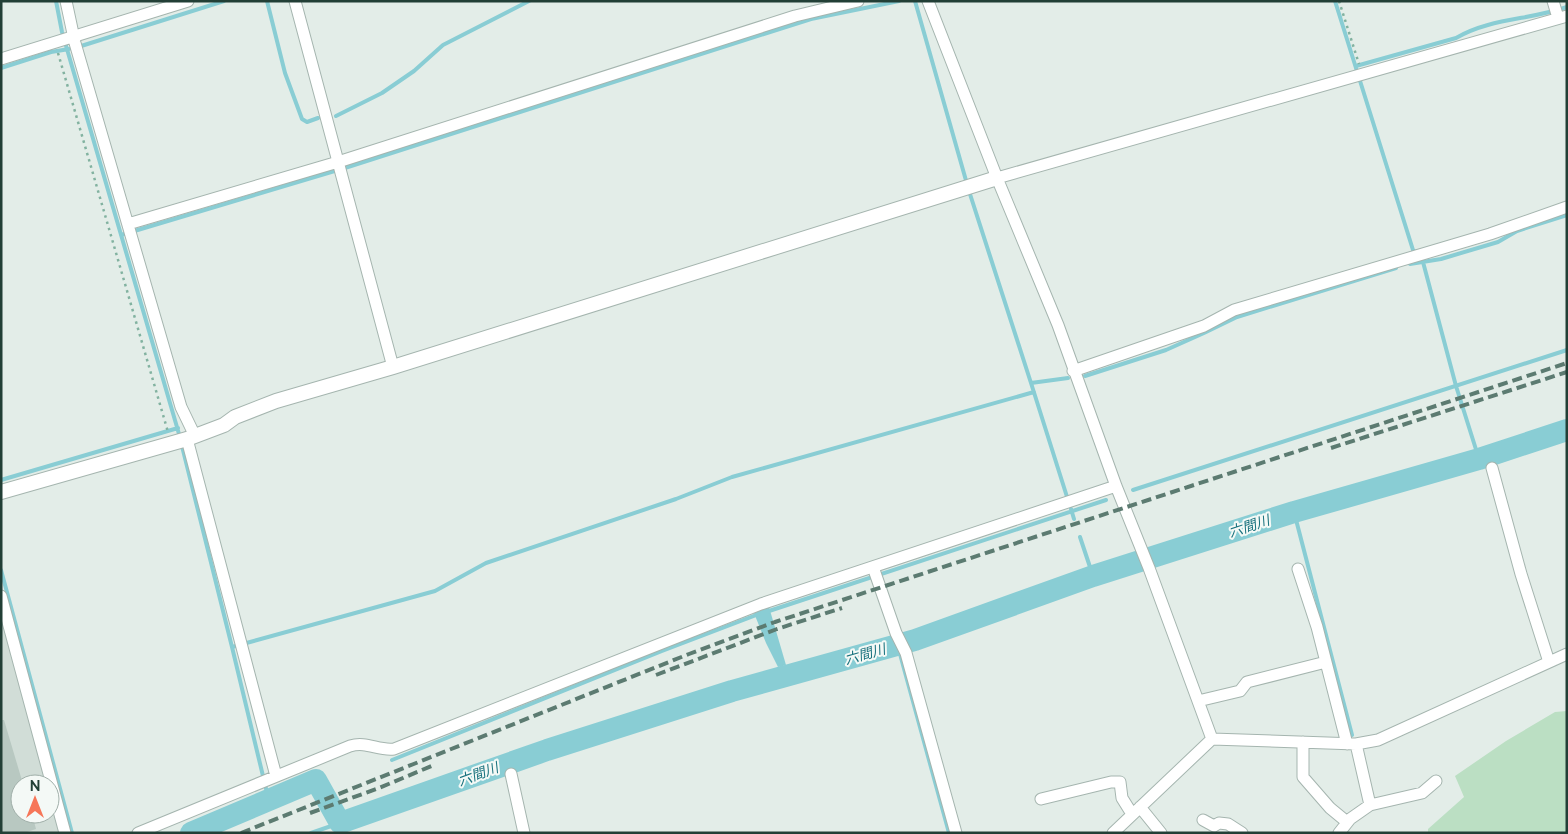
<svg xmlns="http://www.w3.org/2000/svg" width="1568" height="834" viewBox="0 0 1568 834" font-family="Raleway,'Noto Sans JP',sans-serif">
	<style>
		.built { fill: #d1ddd7 }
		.green { fill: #bbdfc3 }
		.water { fill: #89cdd4 }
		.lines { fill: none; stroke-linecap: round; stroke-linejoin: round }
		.stream { stroke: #89cdd4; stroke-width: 4 }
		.river { stroke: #89cdd4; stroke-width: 22 }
		.building { fill: #b8c8c1 }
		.minor-casing { stroke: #a5b5af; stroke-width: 13 }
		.tertiary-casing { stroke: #a5b5af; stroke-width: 16 }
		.path { stroke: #82b2a0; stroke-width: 2.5; stroke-dasharray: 2.5 4; stroke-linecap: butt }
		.minor { stroke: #fff; stroke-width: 11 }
		.tertiary { stroke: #fff; stroke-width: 14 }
		.rail { stroke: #5c7b71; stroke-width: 4; stroke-dasharray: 10 5; stroke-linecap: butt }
		.labels { text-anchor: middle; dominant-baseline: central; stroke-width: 4; stroke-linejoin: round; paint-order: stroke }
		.water-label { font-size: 14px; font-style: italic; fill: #19727e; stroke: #f4f9f6 }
	</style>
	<rect width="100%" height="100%" fill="#e3ede8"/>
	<path class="built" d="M1,616L46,784H20V814H50V798L59,833H1Z"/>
	<path class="green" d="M1567,711V833H1428V829L1464,797L1455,776L1506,741L1555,712Z"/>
	<path class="water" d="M769,607L786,665L778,667L766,643L754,613Z"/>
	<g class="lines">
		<path class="stream" d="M56,1L62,32L179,434L232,647
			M267,1L285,73L302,119L307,122L318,118
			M915,1L967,184
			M1335,1L1413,250L1417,254
			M78,47L224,1
			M1356,66L1456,38C1490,18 1530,20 1567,7
			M1,68L51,52L69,49
			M336,116L382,93L414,71L443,45L529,1
			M969,191L1031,383
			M121,235L348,167L811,19L899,1
			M1423,262L1456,386L1479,459
			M1410,264L1441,259L1498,242L1517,231L1567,215
			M1085,376L1166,350L1204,333L1237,317L1396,268
			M1068,378L1031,383L1068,500
			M1,480L178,428
			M1133,490L1567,350
			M1071,509L1074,519
			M1294,512L1352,735
			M1080,537L1093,576
			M1,570L72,833
			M766,612L1106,500
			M900,654L949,833
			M780,662L785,676
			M392,760L662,651L759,614
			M269,801L232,647L435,591L486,563L676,499L732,477L1034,392
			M311,833L340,823"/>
		<path class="river" d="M191,833L316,780L340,823L547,750L732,691L915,640L1093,576L1294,512L1479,459L1567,430"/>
	</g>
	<path class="building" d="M1,720H4L23,784H20V814H32L36,829L24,833H1Z"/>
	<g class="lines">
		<defs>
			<path id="minor" d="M66,1L75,43L181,407L195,436
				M295,1L393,367
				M928,1L997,178L1058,325L1116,486L1149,568L1212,739
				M1553,1L1558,18
				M1,59L188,1
				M997,178L1567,16
				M128,224L338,162L795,16L858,1
				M1073,371L1204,326L1234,310L1490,234L1567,207
				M187,439L276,776
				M1492,468L1521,574L1549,662
				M873,567L896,633L906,653L956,833
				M1298,569L1317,627L1347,744
				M1,596L65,833
				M1198,701L1240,691L1247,682L1326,662
				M1303,742V777L1330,808L1347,822
				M511,774L524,833
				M1041,799L1111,782H1120L1122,798L1132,814
				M1370,805L1422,793L1436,781
				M1140,807L1161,833
				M1203,820L1214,826L1219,823L1228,824L1242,833
				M138,833L350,746C367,741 378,751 394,749L761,604L1116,486
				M1113,833L1212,739L1356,744L1378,740L1567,654
				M1339,833L1350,819L1370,805L1356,744"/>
			<path id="tertiary" d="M1,492L187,439L224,425L235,417L276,401L393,367L997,178"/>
		</defs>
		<use href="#minor" class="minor-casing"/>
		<use href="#tertiary" class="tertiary-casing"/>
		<path class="path" d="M1339,1L1359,64
			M58,53L168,432"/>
		<use href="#minor" class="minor"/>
		<use href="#tertiary" class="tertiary"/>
		<path class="rail" d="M1331,448L1567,372
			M656,675L777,629L842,608
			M310,813L379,788L434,765
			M241,833L689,654L775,622L1567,363"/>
	</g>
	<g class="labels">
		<g class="water-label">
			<text transform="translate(1249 526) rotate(-18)">六間川</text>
			<text transform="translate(865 654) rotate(-16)">六間川</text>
			<text transform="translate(478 774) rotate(-20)">六間川</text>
		</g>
	</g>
	<rect width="1568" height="834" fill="none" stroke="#223f36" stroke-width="5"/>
	<g transform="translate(35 799)"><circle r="24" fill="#f4f9f6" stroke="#a0afa9"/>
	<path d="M0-4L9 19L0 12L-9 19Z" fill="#f67658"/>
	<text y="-8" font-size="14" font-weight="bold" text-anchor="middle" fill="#223f36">N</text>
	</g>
</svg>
